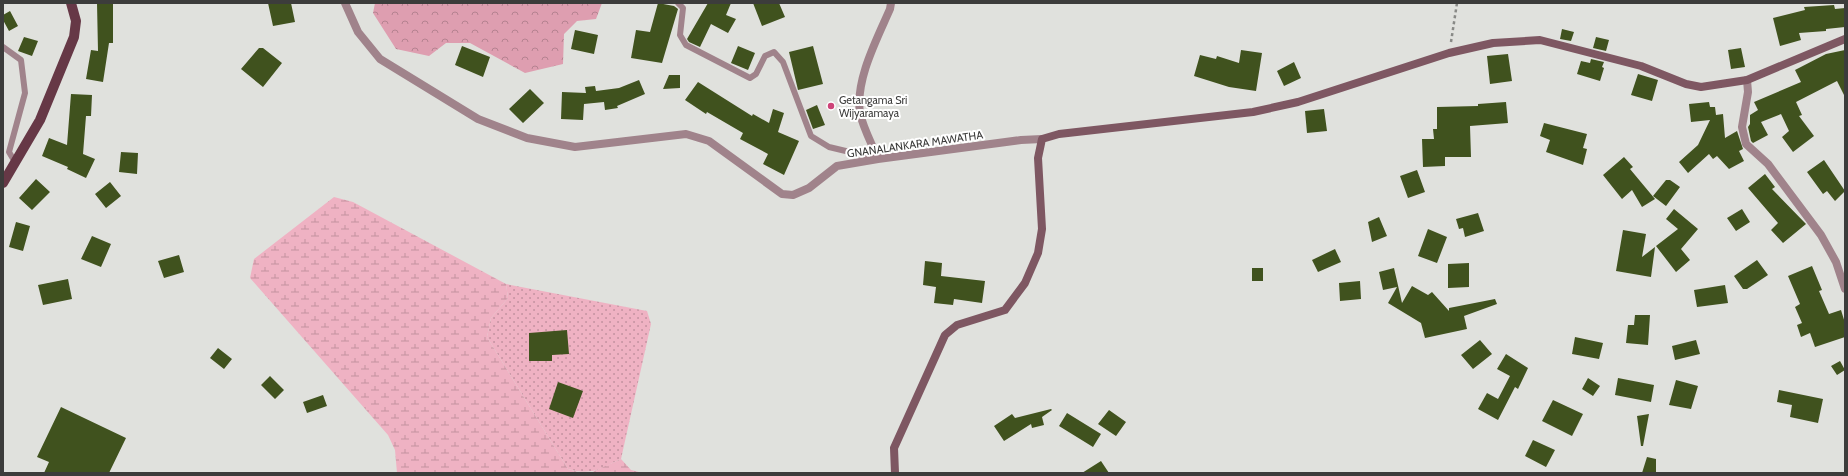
<svg xmlns="http://www.w3.org/2000/svg" width="1848" height="476" viewBox="0 0 1848 476" font-family="Cabin,sans-serif">
	<style>
		.grass { fill: url(#grass-dots) }
		.forest { fill: url(#forest-crowns) }
		.wetland { fill: url(#wetland-marsh) }
		.building { fill: #40521e }
		.lines { fill: none; stroke-linecap: round; stroke-linejoin: round }
		.path { stroke: #888986; stroke-width: 2.5; stroke-dasharray: 3 3; stroke-linecap: butt }
		.lane { stroke: #a0838b; stroke-width: 6 }
		.street { stroke: #a0838b; stroke-width: 8 }
		.secondary { stroke: #7e5762; stroke-width: 8 }
		.primary { stroke: #663846; stroke-width: 10 }
		.poi-dot { fill: #cd4378; stroke: #fff; stroke-width: 1.5 }
		.labels { text-anchor: middle; dominant-baseline: central; stroke-width: 4; stroke-linejoin: round; paint-order: stroke }
		.poi-label { font-size: 11px; fill: #3c3c3b; stroke: #fff; text-anchor: start }
		.street-label { font-size: 11px; fill: #3c3c3b; stroke: #fff }
	</style>
	<defs>
		<pattern id="grass-dots" width="8" height="8" patternUnits="userSpaceOnUse"><rect width="8" height="8" fill="#efb2c3"/><path d="M2 2h.1M6 6h.1" fill="none" stroke="#c392a0" stroke-width="1.8" stroke-linecap="round"/></pattern>
		<pattern id="forest-crowns" width="20" height="18" patternUnits="userSpaceOnUse"><rect width="20" height="18" fill="#de9eb0"/><path d="M2 6a3 3 0 1 1 6 0M12 15a3 3 0 1 1 6 0" fill="none" stroke="#b58290"/></pattern>
		<pattern id="wetland-marsh" width="20" height="14" patternUnits="userSpaceOnUse"><rect width="20" height="14" fill="#efb2c3"/><path d="M1 5h8M5 5V1M11 12h8M15 12V8" fill="none" stroke="#c392a0"/></pattern>
	</defs>
	<rect width="100%" height="100%" fill="#e0e1dd"/>
	<path class="grass" d="M506,284L647,311L651,324L621,459C599,469 592,476 568,469L487,337L491,318L508,298Z"/>
	<path class="forest" d="M375,3H602L596,19L577,21L564,34L563,64L525,73L470,43H446L429,56L396,49L373,13Z"/>
	<path class="wetland" d="M334,197L353,202L506,284L508,298L491,318L487,337L568,469L582,473H397L395,450L388,435L250,278L254,259Z
		M621,459L631,470L643,473H590Z"/>
	<path class="building" d="M97,3H113V43H109L103,82L86,79L91,50L98,51Z
		M268,3H291L295,22L273,26Z
		M658,3L674,6L678,9L662,63L631,58L636,30L650,32Z
		M708,3H731L726,15L736,19L728,33L711,24L700,47L689,42L687,39Z
		M753,3H779L785,17L762,26Z
		M1834,5L1835,9L1845,8V27L1826,29V31L1799,33L1801,40L1780,46L1773,18L1805,10L1804,7Z
		M10,11L18,26L9,31L3,20V15Z
		M1562,29L1574,32L1571,41L1560,39Z
		M575,30L598,35L594,54L571,49Z
		M24,37L38,41L32,56L18,51Z
		M1596,37L1609,40L1606,51L1593,48Z
		M462,46L490,57L483,77L455,65Z
		M738,46L755,53L748,70L731,63Z
		M813,46L823,84L798,90L789,52Z
		M259,48H263L282,63L263,87L241,69Z
		M1741,48L1745,67L1731,69L1728,50Z
		M1241,50L1262,53L1256,91L1229,87L1194,76L1200,55L1216,59L1217,56L1239,63Z
		M1845,50V97L1837,81L1796,102L1802,115L1799,116L1814,136L1793,152L1782,137L1789,131L1781,114L1761,122L1768,135L1753,143L1751,141L1748,127L1750,124V115L1758,110L1754,102L1801,82L1795,70L1826,54Z
		M1508,54L1512,81L1490,84L1487,56Z
		M1591,59L1604,62L1602,67L1604,68L1600,81L1577,74L1581,61L1590,63Z
		M1294,62L1301,78L1284,86L1277,71Z
		M1638,74L1658,80L1652,101L1631,95Z
		M669,75H680V88L663,89Z
		M639,80L645,94L617,106L618,108L605,110L604,102L584,104L583,120L561,119L562,92L586,93L585,87L595,86L596,91L619,88Z
		M698,82L752,116L753,114L769,123L773,109L784,113L778,132L799,141L784,175L763,164L768,154L740,139L743,133L707,112L706,114L685,100Z
		M530,89L544,103L523,123L509,109Z
		M71,94L92,95L91,116H86L83,154L95,159L86,178L67,169L68,167L42,156L49,138L67,145Z
		M1506,102L1508,123L1470,126L1471,157H1445V166L1423,167L1422,139H1434L1433,129H1437V107L1478,106V104Z
		M1709,102L1710,107H1715L1716,115L1723,114L1725,138L1737,131L1743,149L1739,151L1744,161L1729,169L1717,156L1713,159L1709,154L1688,173L1679,162L1698,145L1710,120L1691,122L1689,104Z
		M817,105L825,125L813,129L806,110Z
		M1324,109L1327,131L1307,133L1305,111Z
		M1544,123L1587,134L1583,148L1587,149L1583,165L1546,152L1550,140L1540,136Z
		M121,152L138,153L137,174L119,172Z
		M1624,157L1633,167L1630,169L1655,199L1642,207L1632,190L1622,199L1603,175Z
		M1824,160L1845,191L1835,201L1827,191L1823,194L1807,172Z
		M1417,170L1425,192L1408,198L1400,176Z
		M1765,174L1775,187L1772,189L1806,224L1783,243L1771,230L1778,223L1748,188Z
		M36,179L50,192L32,210L19,198Z
		M1666,180H1670L1680,187L1666,206L1653,196Z
		M110,182L121,196L106,208L95,194Z
		M1674,209L1698,229L1681,249L1690,260L1676,272L1656,246L1678,229L1666,219Z
		M1742,209L1750,222L1736,231L1727,218Z
		M1478,213L1484,231L1465,237L1463,228L1459,229L1456,219Z
		M1379,217L1387,236L1372,242L1368,222Z
		M16,222L30,226L23,251L9,247Z
		M1428,229L1447,237L1437,263L1418,256Z
		M1623,230L1646,234L1642,257L1655,247L1651,277L1616,271Z
		M92,236L111,244L101,267L81,259Z
		M1335,249L1341,262L1318,272L1312,260Z
		M179,255L184,272L164,278L158,261Z
		M1757,260L1768,275L1747,289H1743L1734,276Z
		M925,261L942,263L941,276L985,281L982,303L954,299L953,305L934,303L936,287L923,285Z
		M1469,263V287L1448,288V264Z
		M1812,266L1822,290L1819,291L1829,314L1841,310L1845,323V337L1815,347L1810,333L1801,337L1797,325L1802,323L1795,307L1800,304L1788,276Z
		M1252,268H1263V281H1252Z
		M1394,268L1402,303L1412,286L1428,295L1432,292L1449,311V308L1495,299L1497,304L1464,316L1467,329L1425,338L1421,323L1388,303L1397,287L1383,290L1379,272Z
		M68,279L72,299L43,305L38,285Z
		M1360,281L1361,299L1340,301L1339,283Z
		M1725,285L1728,303L1697,307L1694,290Z
		M1635,315H1650L1648,345L1626,343L1628,325H1634Z
		M567,330L569,354L552,355V361H529V333Z
		M1575,337L1603,343L1599,359L1572,354Z
		M1480,340L1492,354L1473,369L1461,355Z
		M1696,340L1700,354L1675,360L1672,346Z
		M218,348L232,359L224,369L210,358Z
		M1506,354L1528,368L1518,389L1515,387L1498,420L1478,409L1487,393L1498,399L1510,376L1497,369Z
		M1840,361L1845,370L1837,375L1831,366Z
		M270,376L284,390L275,399L261,385Z
		M1588,378L1600,386L1593,396L1582,389Z
		M1618,378L1654,385L1651,402L1615,395Z
		M1676,380L1698,386L1691,409L1669,405Z
		M558,382L583,391L573,418L549,409Z
		M1779,390L1823,399L1818,423L1790,417L1792,405L1777,402Z
		M323,395L327,406L307,413L303,402Z
		M1553,400L1583,414L1572,436L1542,421Z
		M61,407L126,438L109,473H44L49,462L37,457Z
		M1051,409L1052,410L1042,417L1044,425L1032,428L1031,424L1004,441L994,426L1012,414L1015,418Z
		M1109,410L1126,422L1116,436L1098,424Z
		M1067,413L1101,434L1093,447L1059,426Z
		M1649,414L1643,446H1641L1637,416Z
		M1533,440L1555,450L1546,467L1525,456Z
		M1647,457L1656,459V473H1642Z
		M1101,461L1109,473H1082Z"/>
	<g class="lines">
		<path class="path" d="M1451,42L1457,3"/>
		<path class="lane" d="M678,3L683,8L680,35L686,45L750,78L756,74L765,56L774,52L783,62L811,136L829,147L875,158
			M3,47L21,60L25,93L9,152L15,162"/>
		<path class="street" d="M345,3L358,32L380,59L478,119L527,138L575,147L686,134L709,141L782,194L793,195L809,188L837,166L878,159L1021,140L1042,139
			M1747,80L1748,92L1742,127L1746,144L1768,164L1821,235L1836,262L1845,289
			M878,159C872,144 863,128 860,113C855,80 877,39 890,9L891,3"/>
		<path class="secondary" d="M895,473L894,448L945,335L957,325L1005,310L1025,283L1038,253L1042,229L1038,158L1042,139L1059,134L1253,112L1298,102L1449,53L1493,43L1540,40L1641,66L1686,84L1701,87L1747,80L1845,39"/>
		<path class="primary" d="M3,183L40,120L74,37L76,21L71,3"/>
	</g>
	<circle class="poi-dot" cx="831" cy="106" r="4"/>
	<g class="labels">
		<g class="poi-label">
			<text x="839" y="100">Getangama Sri<tspan x="839" dy="13">Wijyaramaya</tspan></text>
		</g>
		<g class="street-label">
			<text transform="translate(915 144) rotate(-8)">GNANALANKARA MAWATHA</text>
		</g>
	</g>
	<rect width="1848" height="476" fill="none" stroke="#3c3c3b" stroke-width="8"/>
</svg>
